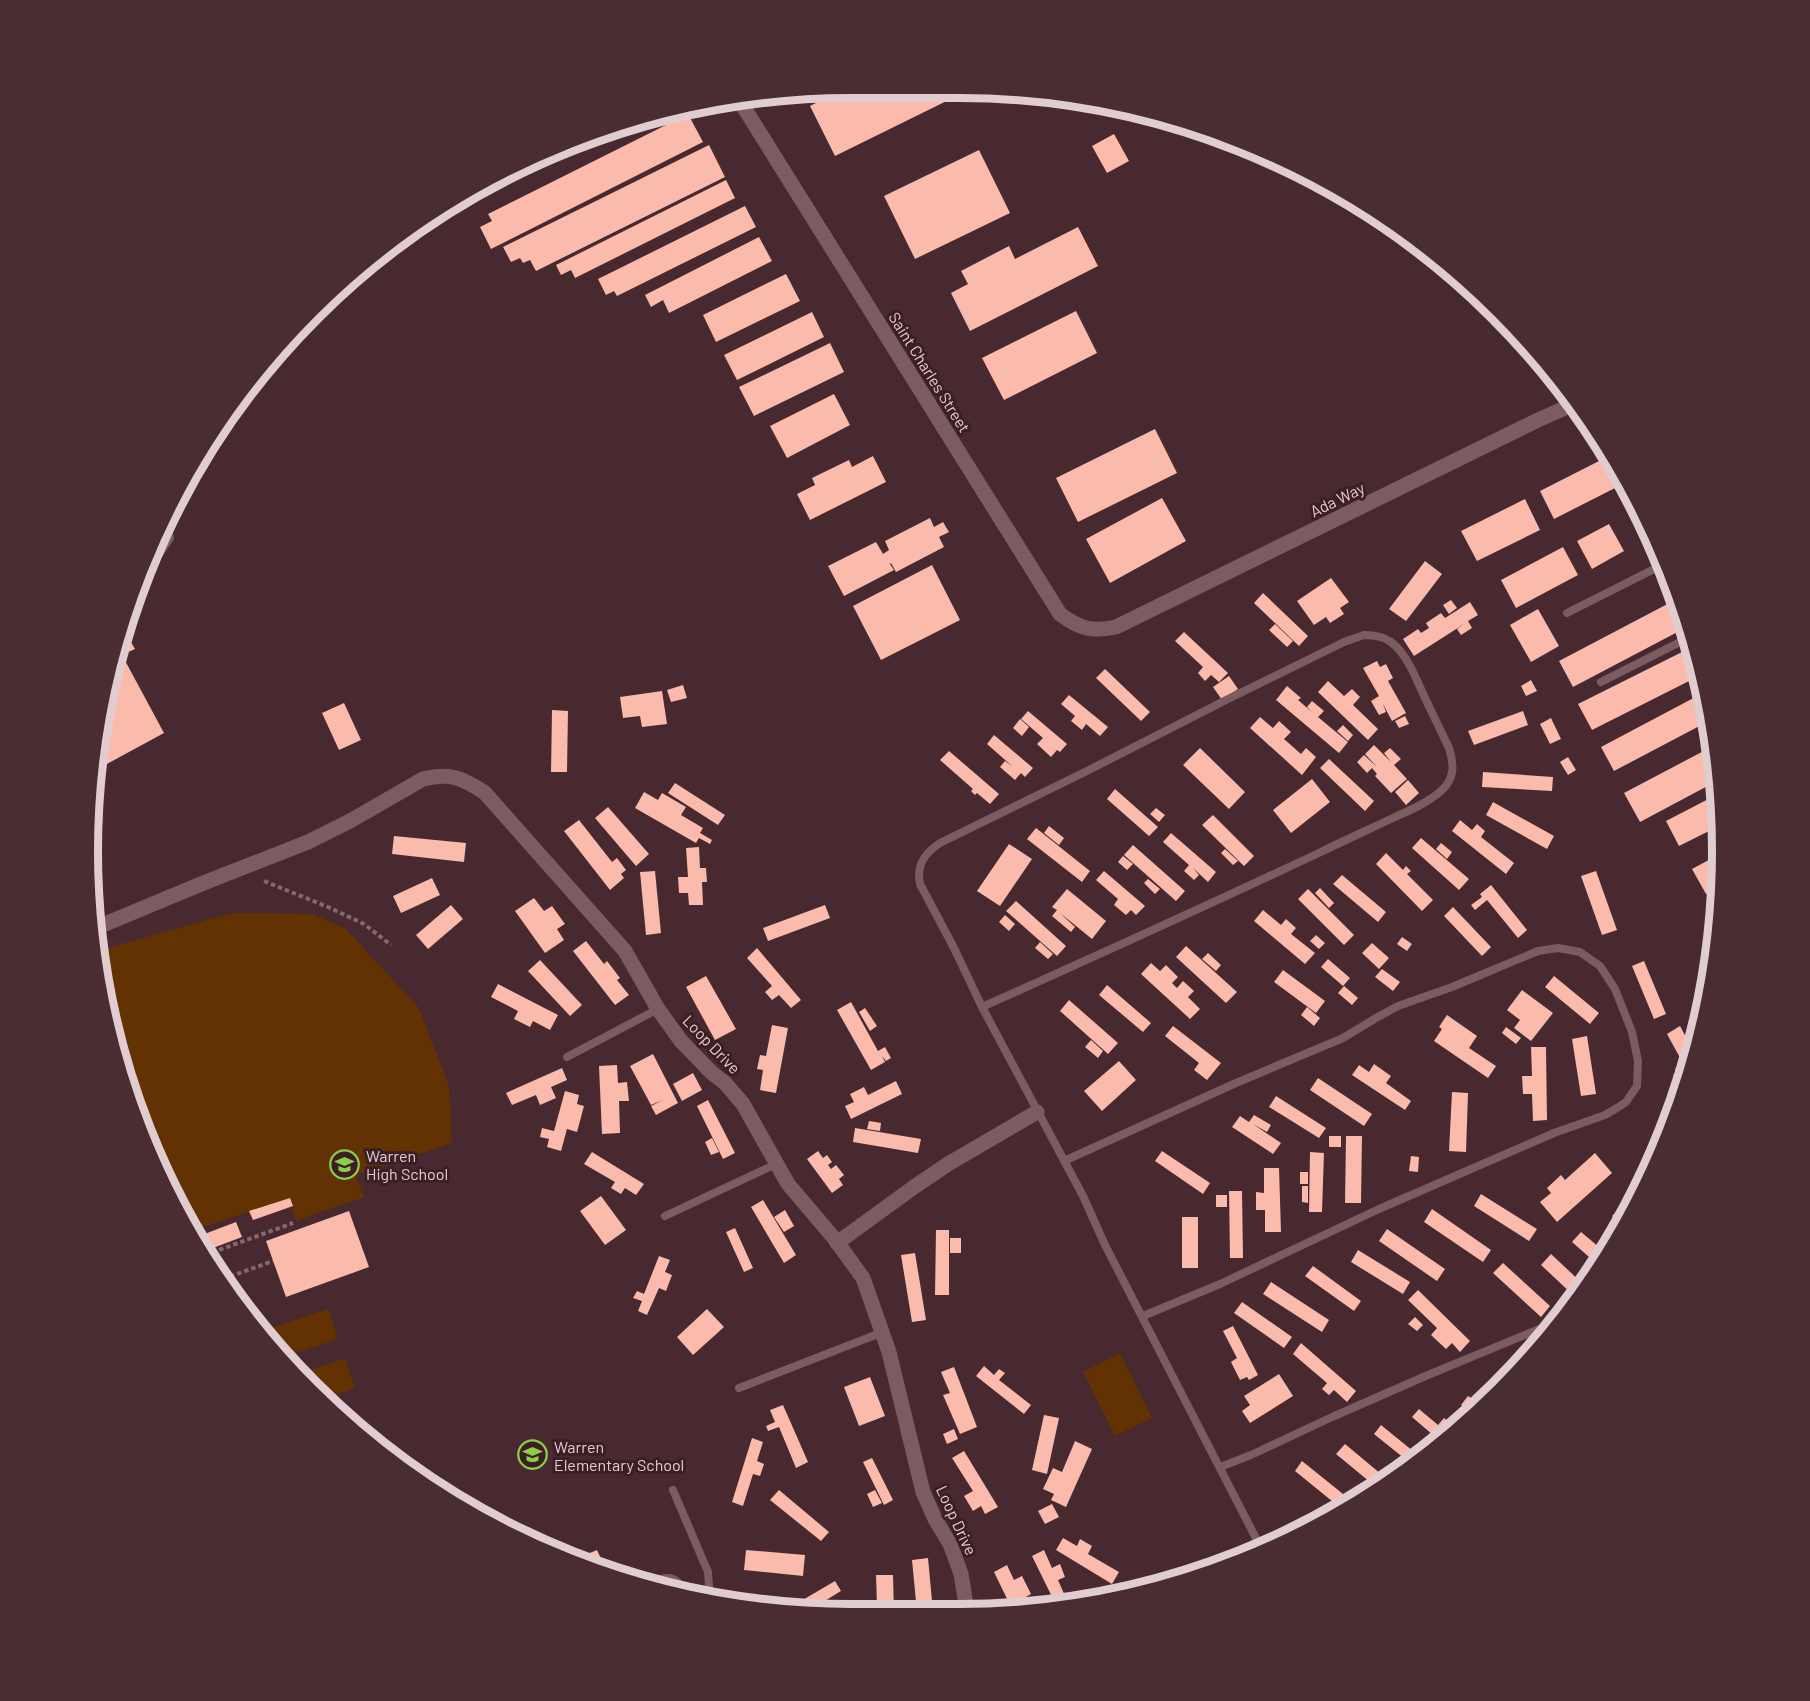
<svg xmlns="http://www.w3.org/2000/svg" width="1810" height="1701" viewBox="0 0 1810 1701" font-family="Barlow,sans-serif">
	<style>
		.green { fill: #623202 }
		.building { fill: #fabaac }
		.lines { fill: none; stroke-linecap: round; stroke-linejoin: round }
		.path { stroke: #83696e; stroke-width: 4; stroke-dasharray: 4.5 3; stroke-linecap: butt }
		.service { stroke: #7d5c61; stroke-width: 8 }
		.minor { stroke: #7d5c61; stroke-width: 15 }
		.labels { text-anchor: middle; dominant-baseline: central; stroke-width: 6; stroke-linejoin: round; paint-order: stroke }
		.street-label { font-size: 16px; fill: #e1cdd0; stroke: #3c1f25 }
		.poi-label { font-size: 16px; fill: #e1cdd0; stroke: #3c1f25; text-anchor: start }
		.rim { fill: none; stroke: #e1cdd0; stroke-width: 8 }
	</style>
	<rect width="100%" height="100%" fill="#47292f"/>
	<path class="green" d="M232,913L313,914L346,929L419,1008L449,1086L452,1143L359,1174L357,1179L364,1197L296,1221L291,1207L293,1206L290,1198L194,1230L187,1226L128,1096L95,957L114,946Z
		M328,1309L338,1339L281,1358L267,1340L263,1331Z
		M1120,1353L1152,1418L1115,1436L1083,1372Z
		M345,1358L355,1388L326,1398L299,1374Z"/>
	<path class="building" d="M847,87H850L973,88L835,156L810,106Z
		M688,114L703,142L491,249L480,227L492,221L488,214Z
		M1114,134L1129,161L1107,173L1092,146Z
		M709,145L725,177L536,271L530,260L523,263L520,258L511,262L503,247Z
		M979,150L1010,213L915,259L884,196Z
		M726,180L735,198L575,278L571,270L561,275L556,265Z
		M745,206L756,227L617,296L614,291L606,295L598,279Z
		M1078,227L1098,266L970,331L951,293L968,284L961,271L1009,246L1015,259Z
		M759,237L772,261L669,313L663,300L651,307L645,295Z
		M786,274L800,301L716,342L703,315Z
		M1076,311L1097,353L1004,400L982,358Z
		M812,312L824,337L737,380L724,355Z
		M830,343L844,372L754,416L739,387Z
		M834,394L850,425L787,458L770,426Z
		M1155,429L1177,473L1078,522L1056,478Z
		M873,456L886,482L810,520L797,494L815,485L812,478L849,460L852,467Z
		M1603,459L1617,487L1554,519L1540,491Z
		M1162,498L1186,541L1110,583L1086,539Z
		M1525,499L1540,530L1477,561L1461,531Z
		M930,518L934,527L943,522L949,532L939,537L944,547L896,572L891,563L890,564L894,570L844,596L828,566L876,542L883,554L889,550L885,541Z
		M1609,524L1624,551L1592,569L1577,541Z
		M1563,547L1578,575L1516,608L1501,580Z
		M1425,561L1442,574L1406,621L1389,609Z
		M932,565L960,620L881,660L853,606Z
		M1331,578L1349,602L1340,608L1344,614L1330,623L1326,617L1314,625L1297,601Z
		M1263,593L1308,636L1299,646L1254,603Z
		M1451,600L1457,608L1449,614L1443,605Z
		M1675,600L1687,627L1573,687L1559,661Z
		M1470,602L1478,615L1468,621L1472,628L1461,635L1457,629L1464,624L1414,656L1403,639L1418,629L1421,633L1429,628L1426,623L1441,613L1445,618Z
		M1538,609L1559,646L1531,662L1510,625Z
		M1275,624L1293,641L1287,647L1269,630Z
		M123,628L135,649L122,655L164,733L94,771L113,653Z
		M1184,632L1228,673L1219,682L1211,675L1205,681L1198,673L1203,667L1175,641Z
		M1692,647L1699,676L1592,730L1578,704Z
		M1377,661L1380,667L1386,664L1393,678L1388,681L1406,713L1392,721L1383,704L1386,712L1379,715L1371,701L1379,696L1363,668Z
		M1105,669L1150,712L1141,721L1096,678Z
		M1229,676L1238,689L1222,700L1213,687Z
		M1531,680L1537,691L1526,696L1521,686Z
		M1328,681L1344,696L1352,689L1360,697L1353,705L1378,729L1368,740L1318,692Z
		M683,685L687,698L671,702L667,690Z
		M1287,686L1301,698L1298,700L1312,712L1307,707L1312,701L1324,711L1318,717L1348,742L1339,753L1276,700Z
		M662,691L667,724L642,727L640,716L623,718L620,697Z
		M1703,693L1709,721L1614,771L1601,747Z
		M1069,695L1108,727L1100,736L1086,724L1082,730L1071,721L1075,716L1061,704Z
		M344,703L361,740L339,750L322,713Z
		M552,710L568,711L567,772H551Z
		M1028,711L1067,744L1060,752L1057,750L1051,757L1037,744L1043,738L1021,719Z
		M1523,711L1528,725L1474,745L1468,731Z
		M1405,716L1409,724L1399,728L1395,721Z
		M1260,717L1273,728L1279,721L1291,732L1284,739L1301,754L1306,748L1316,757L1302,775L1250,728Z
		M1551,718L1561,739L1550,744L1540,724Z
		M1020,719L1029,727L1022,736L1013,728Z
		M1343,725L1353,735L1348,741L1337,731Z
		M994,735L1033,768L1025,777L1021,773L1015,780L1000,767L1005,761L1012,766L987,744Z
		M1374,745L1391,762L1384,753L1390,748L1401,759L1394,765L1407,779L1391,793L1375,776L1377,774L1372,768L1367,773L1357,762L1364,755L1377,767L1365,754Z
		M1715,745L1717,781L1640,822L1624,793Z
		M1200,748L1245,792L1229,809L1183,765Z
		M949,751L999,794L990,804L977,793L975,795L971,791L973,789L940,760Z
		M1568,757L1576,770L1568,775L1560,762Z
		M1329,759L1374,801L1365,811L1320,768Z
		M1483,772L1553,777L1552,791L1482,787Z
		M1312,779L1330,802L1291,833L1273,810Z
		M1408,780L1419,793L1406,805L1395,792Z
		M675,783L725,815L718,825L668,793Z
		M1115,789L1158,827L1149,836L1107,799Z
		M644,792L658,800L662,793L686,807L681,815L703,828L700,833L712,840L710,844L699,838L696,843L635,808Z
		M1718,794L1719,826L1679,846L1666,821Z
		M1493,802L1554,836L1547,849L1486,815Z
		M608,807L649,854L636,866L595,818Z
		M1156,808L1165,815L1159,822L1150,814Z
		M1213,815L1254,856L1244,866L1202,825Z
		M579,820L612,862L617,858L626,870L621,874L624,878L610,890L564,831Z
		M1460,820L1472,830L1477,824L1485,831L1481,837L1514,863L1506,874L1452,831Z
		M1049,826L1064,838L1059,845L1044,833Z
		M1036,828L1090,871L1082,882L1027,839Z
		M1171,833L1216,872L1208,882L1193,868L1199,875L1194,880L1184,871L1189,865L1163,842Z
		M394,836L466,843L464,862L392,854Z
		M1421,838L1469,879L1459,890L1412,848Z
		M1441,843L1452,852L1447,859L1436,849Z
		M1009,844L1032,859L1000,906L977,891Z
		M1133,845L1185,891L1176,901L1124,855Z
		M699,847L700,868H706L707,882H702L703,905H689L688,893H679L678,877H688L686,848Z
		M1225,849L1238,861L1233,865L1221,853Z
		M1386,853L1403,870L1406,866L1411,871L1407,874L1433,900L1422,911L1376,864Z
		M1720,854L1721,886L1706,894L1692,869Z
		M1123,856L1133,864L1127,870L1118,862Z
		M655,871L661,933L646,935L640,872Z
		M1104,871L1145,906L1136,915L1131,910L1126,915L1114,905L1118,899L1096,880Z
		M1596,871L1617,930L1602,935L1581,876Z
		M1342,875L1386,912L1378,922L1333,884Z
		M432,878L440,895L401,913L393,896Z
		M1148,879L1160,889L1155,894L1144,883Z
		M1491,885L1527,930L1518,938L1487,900L1475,910L1471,905L1482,897L1480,894Z
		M1320,888L1334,903L1329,908L1315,893Z
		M1067,889L1106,921L1092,939L1060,913L1075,927L1071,932L1052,916L1057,910L1052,907Z
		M1308,889L1354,935L1344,945L1298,899Z
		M534,898L544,911L552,906L565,924L557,929L564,940L545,953L515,911Z
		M1016,901L1066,946L1057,956L1006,911Z
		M451,905L463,919L428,949L416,935Z
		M825,905L830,918L768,941L763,928Z
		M1453,907L1491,947L1482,956L1444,916Z
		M1263,910L1281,925L1286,919L1296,928L1291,934L1315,953L1305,964L1254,921Z
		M1005,915L1015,924L1009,931L999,922Z
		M1316,935L1325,943L1319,949L1310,941Z
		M1402,937L1412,944L1407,951L1397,944Z
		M586,941L604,964L607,961L620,978L617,980L629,995L615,1005L573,951Z
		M1040,942L1053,954L1048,959L1035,948Z
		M1372,943L1389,958L1379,969L1362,953Z
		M1186,946L1237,992L1226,1003L1176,957Z
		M757,948L801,1000L791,1008L779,995L772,1000L765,992L772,986L747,958Z
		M1208,953L1221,965L1216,971L1202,959Z
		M1328,959L1350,978L1343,986L1321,967Z
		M540,960L582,1005L570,1016L528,971Z
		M1644,961L1666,1014L1654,1019L1632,966Z
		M1151,963L1160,971L1166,965L1178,977L1172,983L1177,988L1183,981L1194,991L1188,997L1200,1009L1190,1019L1141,974Z
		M1382,969L1400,982L1393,991L1375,977Z
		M1283,970L1325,1001L1316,1013L1274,982Z
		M706,976L736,1029L715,1040L686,987Z
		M1554,976L1599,1013L1590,1024L1545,987Z
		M498,984L558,1015L550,1030L533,1021L530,1027L514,1019L518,1011L491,997Z
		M1107,985L1151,1023L1143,1032L1099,995Z
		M1344,986L1358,998L1352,1005L1338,993Z
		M1522,990L1553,1013L1531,1041L1514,1028L1520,1020L1507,1010Z
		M1069,1000L1118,1043L1108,1054L1060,1011Z
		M851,1002L878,1051L885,1047L891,1058L886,1061L882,1056L885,1062L871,1070L837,1010Z
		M1307,1007L1320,1018L1314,1026L1301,1015Z
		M865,1008L877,1026L870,1031L859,1012Z
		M1447,1015L1477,1036L1469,1048L1496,1066L1488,1078L1434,1041L1442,1029L1439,1027Z
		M772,1025L788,1028L776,1093L760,1090L763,1070L757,1069L760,1055L766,1056Z
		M1173,1026L1221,1063L1207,1080L1194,1070L1199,1063L1165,1036Z
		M1680,1026L1695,1054L1684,1083L1681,1077L1676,1080L1673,1075L1677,1073L1675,1069L1684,1065L1667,1034Z
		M1506,1027L1521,1038L1516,1044L1502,1033Z
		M1587,1036L1596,1094L1581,1096L1572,1039Z
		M1091,1040L1103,1051L1098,1058L1085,1047Z
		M1531,1047H1546L1547,1120L1533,1121L1532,1094H1523L1522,1076H1532Z
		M653,1054L678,1103L656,1115L651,1106L663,1100L651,1105L630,1066Z
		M1119,1061L1136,1080L1102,1111L1084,1091Z
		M1374,1064L1391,1076L1386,1083L1411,1101L1405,1110L1352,1075L1359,1065L1369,1072Z
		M617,1065L618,1083L627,1082L629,1101H619L620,1133L602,1134L599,1066Z
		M562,1068L567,1080L551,1087L556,1098L540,1105L536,1095L512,1105L506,1093Z
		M693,1073L702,1090L682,1101L673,1084Z
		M1318,1078L1372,1114L1364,1126L1310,1090Z
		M896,1081L902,1094L851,1119L845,1106L854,1102L850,1094L864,1087L868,1095Z
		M565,1091L579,1095L577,1104L584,1106L577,1132L567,1129L561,1151L547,1147L549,1139L540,1137L542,1128L554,1131Z
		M1452,1092L1468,1093L1466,1152L1449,1151Z
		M1276,1096L1326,1128L1319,1138L1269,1107Z
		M708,1100L735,1153L723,1159L697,1106Z
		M1254,1115L1271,1125L1267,1132L1253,1124L1281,1143L1273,1154L1232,1127L1240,1116L1249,1122Z
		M869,1121L881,1123L880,1131L867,1129Z
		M855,1128L921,1139L918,1153L853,1142Z
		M1329,1136H1341V1147H1329Z
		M1346,1136H1362L1361,1203H1345Z
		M712,1138L719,1152L711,1155L705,1142Z
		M818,1151L823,1158L827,1155L832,1162L828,1165L831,1169L836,1165L844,1175L839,1179L843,1185L832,1193L807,1159Z
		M1162,1151L1210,1183L1203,1194L1155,1161Z
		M592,1152L644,1184L636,1195L625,1188L621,1194L611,1188L615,1182L584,1164Z
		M1310,1152L1324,1153L1322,1212H1309Z
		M1595,1153L1612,1173L1557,1222L1540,1202L1551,1193L1547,1188L1561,1175L1565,1180Z
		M1411,1156L1419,1157L1418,1172L1409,1171Z
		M1264,1168H1279L1281,1232H1265V1210H1256V1192L1264,1193Z
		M1300,1172H1308V1184H1300Z
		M1302,1186H1308V1203L1302,1202Z
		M1229,1191H1242L1243,1258H1230Z
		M1481,1194L1537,1229L1529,1241L1474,1206Z
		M1216,1195H1227V1207H1216Z
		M601,1196L626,1230L605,1245L580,1211Z
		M290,1198L293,1206L253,1220L249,1211Z
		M763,1200L796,1255L784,1263L751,1207Z
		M1622,1206L1629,1213L1621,1225L1612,1216Z
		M1432,1209L1491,1250L1483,1262L1424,1222Z
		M785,1210L794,1226L784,1232L774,1217Z
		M349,1211L369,1267L286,1297L266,1241Z
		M1182,1217H1198V1268H1182Z
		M236,1222L242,1237L205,1251L202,1242L193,1238L187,1228L202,1235Z
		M735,1228L753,1268L744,1272L726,1232Z
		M1387,1229L1445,1269L1437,1281L1379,1241Z
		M936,1230H949V1295H935Z
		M1581,1232L1605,1252L1597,1264L1572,1242Z
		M950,1238H961V1253H950Z
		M1358,1250L1410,1282L1403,1294L1351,1262Z
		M915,1253L926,1320L912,1322L901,1255Z
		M1551,1254L1583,1284L1573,1295L1541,1265Z
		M659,1256L670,1260L665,1272L672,1275L666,1291L659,1288L647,1315L638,1311L642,1301L633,1298L637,1291L644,1294Z
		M1503,1263L1550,1306L1541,1317L1493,1273Z
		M1313,1266L1361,1301L1354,1311L1305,1276Z
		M1271,1282L1329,1320L1322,1332L1263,1294Z
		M1418,1290L1470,1341L1460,1352L1452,1343L1446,1349L1431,1335L1437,1328L1408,1300Z
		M1242,1302L1292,1337L1284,1348L1234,1313Z
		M707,1309L724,1327L693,1355L677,1337Z
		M1415,1317L1423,1325L1417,1331L1408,1324Z
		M1233,1326L1258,1375L1249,1380L1247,1377L1240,1380L1231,1362L1237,1358L1223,1331Z
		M1301,1343L1356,1391L1347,1402L1334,1390L1329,1395L1322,1389L1327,1383L1293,1354Z
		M984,1366L994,1375L999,1369L1005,1373L999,1380L1031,1405L1024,1414L976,1376Z
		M954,1367L977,1427L960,1434L943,1395L950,1393L941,1372Z
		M1279,1374L1293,1396L1250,1423L1242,1411L1250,1405L1244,1396Z
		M870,1377L885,1416L859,1426L844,1387Z
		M1468,1396L1481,1405L1472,1414L1461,1405Z
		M783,1405L808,1462L796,1468L779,1427L768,1431L766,1426L775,1422L770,1410Z
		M1419,1409L1438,1425L1444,1418L1453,1426L1447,1432L1449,1434L1440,1441L1412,1417Z
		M1044,1415L1059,1418L1047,1474L1032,1470Z
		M1381,1425L1419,1456L1410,1463L1374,1434Z
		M954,1429L958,1439L947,1444L943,1434Z
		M752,1438L763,1442L757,1461L764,1464L760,1476L753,1474L743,1506L732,1502Z
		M1075,1441L1092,1449L1066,1507L1051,1500L1054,1494L1043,1489L1053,1468L1062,1472Z
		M1345,1444L1387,1479L1376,1487L1336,1454Z
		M964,1451L998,1507L985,1514L981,1506L973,1511L964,1496L973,1491L952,1458Z
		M872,1458L893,1500L884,1505L863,1462Z
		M1302,1461L1353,1502L1351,1505L1343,1510L1295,1471Z
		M779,1490L829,1532L821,1541L770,1500Z
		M875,1490L882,1503L873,1507L867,1494Z
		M1052,1504L1059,1517L1045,1524L1038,1511Z
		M1063,1538L1077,1546L1080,1539L1092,1546L1088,1554L1119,1572L1112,1584L1056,1550Z
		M597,1550L606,1569L604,1570L573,1560Z
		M746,1550L805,1555L803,1576L744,1570Z
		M1044,1550L1052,1568L1060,1564L1065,1577L1058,1580L1069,1605L1057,1607L1032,1556Z
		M928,1558L933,1611L917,1612L912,1560Z
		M1007,1565L1014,1580L1022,1576L1031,1594L1022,1599L1026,1608L1012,1609L994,1572Z
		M876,1575H893L894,1613H869V1606H877Z
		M835,1581L841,1591L810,1610L789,1608Z"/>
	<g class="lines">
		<path class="path" d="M264,881L328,907L364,924L391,945
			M205,1255L293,1223
			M223,1279L273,1261"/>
		<path class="service" d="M152,558L160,553L170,538L166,525
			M1567,613L1664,564
			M1364,635C1374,635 1383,636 1391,642C1408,655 1416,679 1425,698C1433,715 1441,731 1449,748C1454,764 1455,778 1442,790C1429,802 1411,810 1395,817C1370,829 1345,840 1321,852C1208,905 1096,956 982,1007L954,948L920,884C916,865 925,853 940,843L1085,772L1226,700L1344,642Z
			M1601,682L1690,637
			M982,1007L1083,1196L1105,1245L1261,1548
			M567,1057L658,1009
			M1064,1161L1236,1083L1343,1038L1376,1018L1398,1006L1452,987L1538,951L1558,948L1580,952L1600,966L1615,989L1632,1032L1638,1061L1637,1086L1626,1102L1617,1108L1605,1115L1554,1133L1379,1209L1220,1284L1143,1316
			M665,1216L776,1164
			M739,1388L883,1332
			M1220,1467L1251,1455L1332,1417L1428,1375L1561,1320
			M673,1490L708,1572L710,1600
			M647,1583C666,1576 677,1573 686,1595"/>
		<path class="minor" d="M738,98L1060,614C1080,629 1092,632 1116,627L1538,420L1574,404
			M93,929L201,884L308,842L350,821L423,779C449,772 463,778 485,793L625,951L658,1009L681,1041L712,1073L725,1083L743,1104L788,1184L834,1238L863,1278L889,1352L923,1492L935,1519L950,1544L956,1560L961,1574L967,1610
			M837,1243L914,1187L948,1164L1037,1112"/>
	</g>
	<defs>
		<symbol id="school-ring" viewBox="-11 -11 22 22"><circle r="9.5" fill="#3c1f25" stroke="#89cf49" stroke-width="1.5"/><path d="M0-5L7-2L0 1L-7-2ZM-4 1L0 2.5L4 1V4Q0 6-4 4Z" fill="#89cf49"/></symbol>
	</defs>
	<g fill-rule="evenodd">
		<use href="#school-ring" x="328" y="1148" width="33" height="33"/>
		<use href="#school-ring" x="516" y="1438" width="33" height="33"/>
	</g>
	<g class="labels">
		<g class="street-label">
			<text transform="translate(930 372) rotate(58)">Saint Charles Street</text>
			<text transform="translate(1337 499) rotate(-26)">Ada Way</text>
			<text transform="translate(712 1044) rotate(46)">Loop Drive</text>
			<text transform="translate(957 1520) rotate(65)">Loop Drive</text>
		</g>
		<g class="poi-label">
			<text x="366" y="1155">Warren<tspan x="366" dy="18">High School</tspan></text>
			<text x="554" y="1446">Warren<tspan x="554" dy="18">Elementary School</tspan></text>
		</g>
	</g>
	<path d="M0 0H1810V1701H0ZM851 98H959A753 753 0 0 1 1712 851V851A753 753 0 0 1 959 1604H851A753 753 0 0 1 98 851V851A753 753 0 0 1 851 98Z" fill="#492d33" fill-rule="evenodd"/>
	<path class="rim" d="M851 98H959A753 753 0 0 1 1712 851V851A753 753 0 0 1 959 1604H851A753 753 0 0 1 98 851V851A753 753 0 0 1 851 98Z"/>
</svg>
